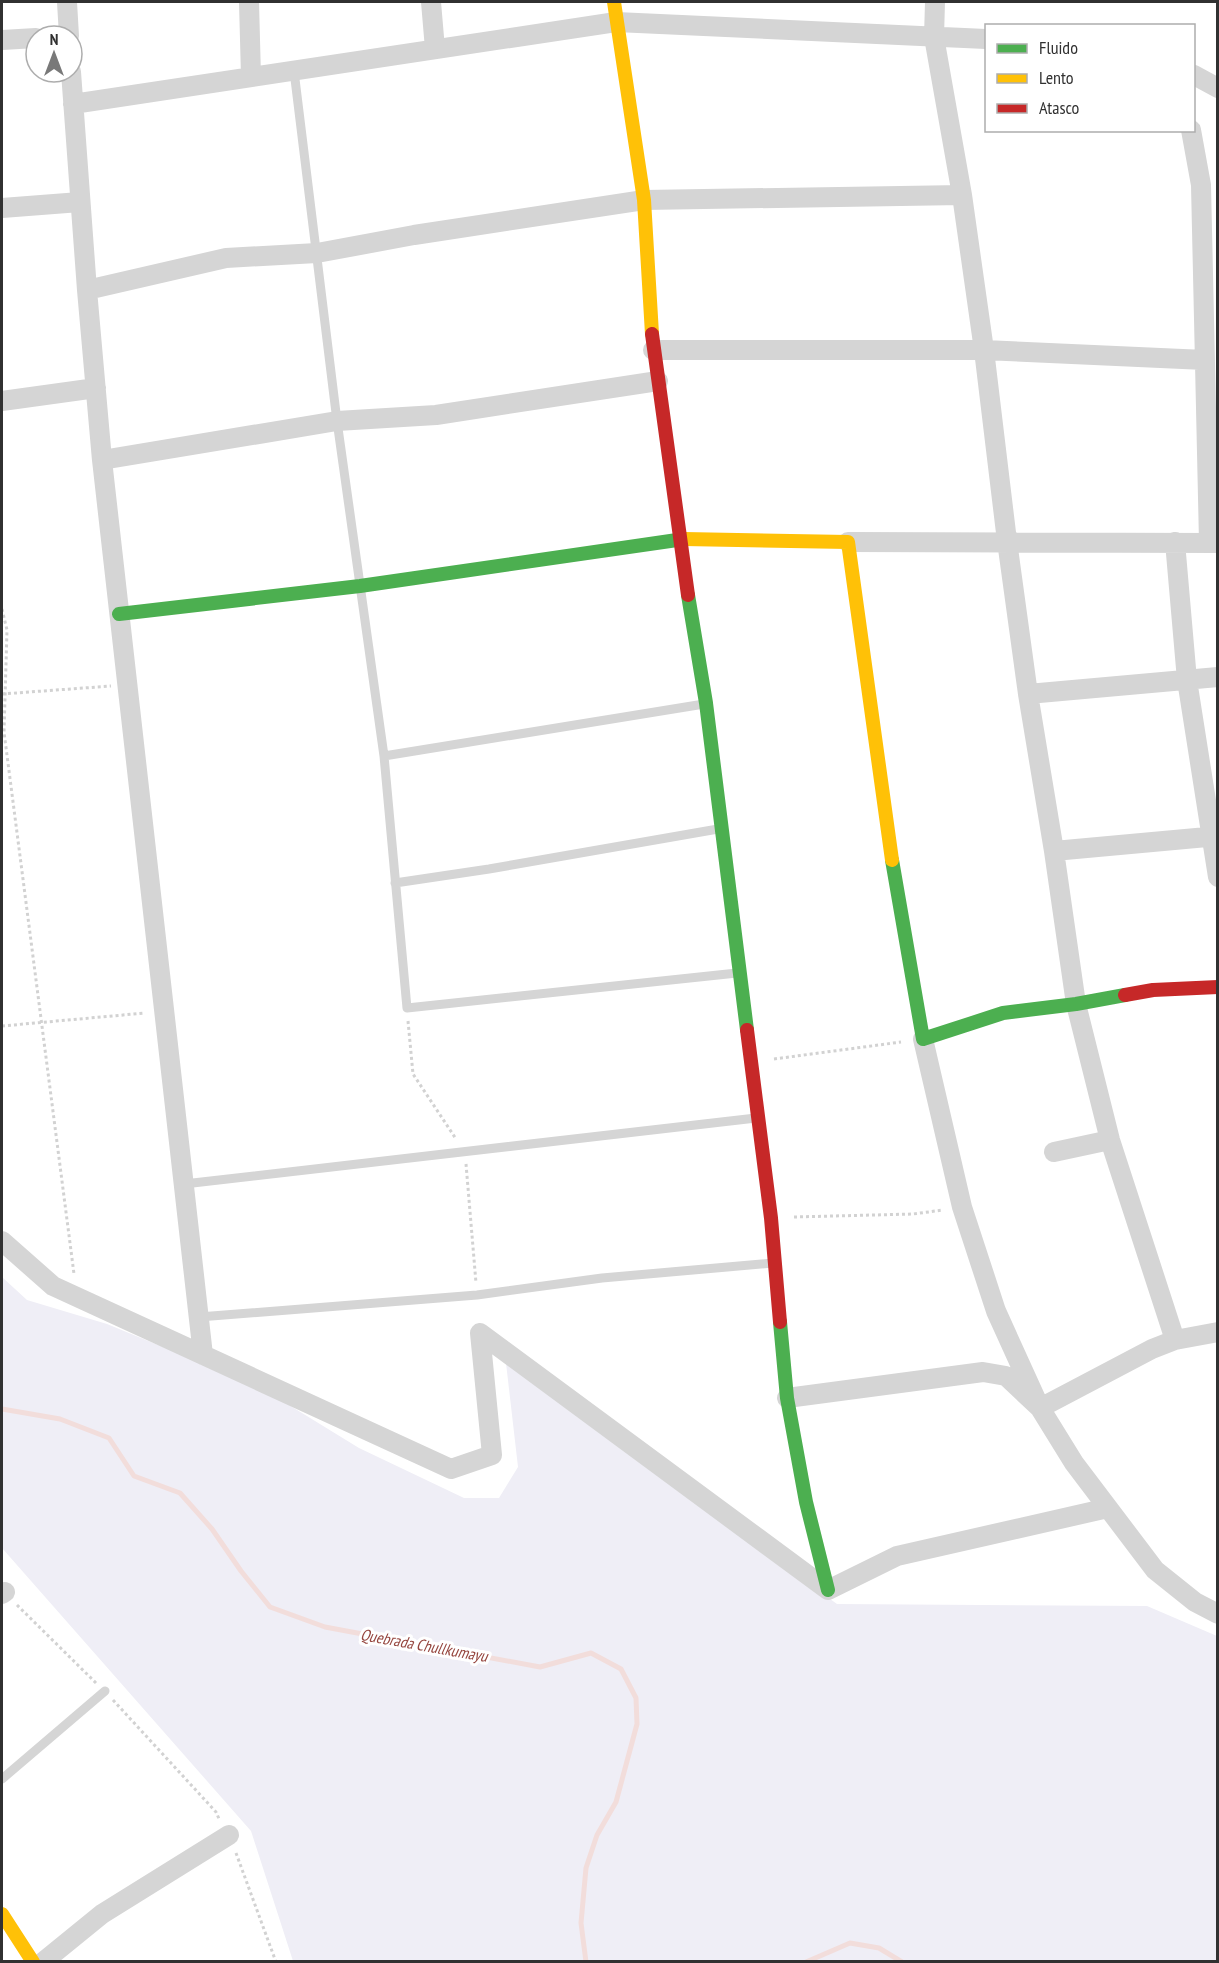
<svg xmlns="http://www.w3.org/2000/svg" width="1219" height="1963" viewBox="0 0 1219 1963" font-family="'PT Sans Narrow',sans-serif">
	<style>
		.green { fill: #efeef6 }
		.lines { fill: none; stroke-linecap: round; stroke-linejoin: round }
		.stream { stroke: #f2dddb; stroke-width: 5 }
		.path { stroke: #d2d2d2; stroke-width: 3; stroke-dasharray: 3 3; stroke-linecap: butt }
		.lane { stroke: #d5d5d5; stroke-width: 9 }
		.street { stroke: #d5d5d5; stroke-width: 20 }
		.fast { stroke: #4caf50; stroke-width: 14 }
		.slow { stroke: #ffc107; stroke-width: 14 }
		.jam { stroke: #c62828; stroke-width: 14 }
		.labels { text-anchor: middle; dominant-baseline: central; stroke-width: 6; stroke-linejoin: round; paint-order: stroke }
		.water-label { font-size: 16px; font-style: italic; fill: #95453e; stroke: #fff }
	</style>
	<rect width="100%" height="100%" fill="#fff"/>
	<path class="green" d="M2,1277L27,1300L107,1324L258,1386L359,1448L464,1498H499L518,1467L506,1363L837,1604L1147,1606L1217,1636V1961H293L251,1831L2,1548Z"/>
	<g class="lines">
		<path class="stream" d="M2,1409L60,1419L109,1438L134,1476L180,1493L212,1529L241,1571L270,1607L325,1627L540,1667L591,1653L621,1669L636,1698L637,1724L616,1802L597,1835L586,1868L581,1923L586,1962
			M806,1962L850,1943L879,1948L902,1962"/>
		<path class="path" d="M2,609L7,630L4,732L74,1274
			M2,694L111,686
			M408,1021L413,1074L456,1139
			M2,1026L145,1013
			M774,1059L901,1042
			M466,1164L476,1283
			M794,1217L913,1214L943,1210
			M17,1605L96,1683
			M113,1700L216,1812L220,1821
			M236,1853L276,1962"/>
		<path class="lane" d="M294,71L337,421L384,756L407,1008L737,973
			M384,756L704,704
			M395,883L489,869L718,829
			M184,1184L756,1118
			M199,1317L477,1295L602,1278L773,1263
			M2,1779L105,1691"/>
		<path class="street" d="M67,2L69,36
			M249,2L251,77
			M431,2L435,49
			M935,2L934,37L962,195L984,350L1007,541L1028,694L1054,851L1076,1004L1110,1140L1175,1340
			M2,40L36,38
			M71,72L87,290L102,460L203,1355
			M1194,75L1218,88
			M73,104L616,22L986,39
			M1191,130L1201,185L1209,542
			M2,208L80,202
			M87,290L226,258L317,253L414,235L644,200L962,195
			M653,350H984L1205,360
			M2,401L96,388
			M102,460L337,421L436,415L658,381
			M848,542L1218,543
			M1175,542L1187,680L1218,877
			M1028,694L1218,677
			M1054,851L1218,836
			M923,1039L962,1207L996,1311L1040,1408L1074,1463L1155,1570L1195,1602L1218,1614
			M1054,1152L1110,1140
			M2,1241L53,1286L451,1469L492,1455L480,1333L828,1590L897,1556L1108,1508
			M787,1398L983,1372L1006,1376L1040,1408L1152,1349L1175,1340L1218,1332
			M2,1594L5,1592
			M43,1962L102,1914L229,1835"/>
		<path class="fast" d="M688,595L706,703L747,1030
			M119,614L360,586L684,539
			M892,860L923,1039L1003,1013L1076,1004L1125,995
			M780,1322L787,1398L806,1502L828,1590"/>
		<path class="slow" d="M614,2L644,200L652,334
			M684,539L848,542L892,860
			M2,1914L33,1962"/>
		<path class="jam" d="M652,334L688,595
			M1125,995L1153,990L1218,987
			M747,1030L771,1218L780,1322"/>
	</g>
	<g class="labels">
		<g class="water-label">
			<text transform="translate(424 1645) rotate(10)">Quebrada Chullkumayu</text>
		</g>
	</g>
	<rect width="1219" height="1963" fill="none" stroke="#313131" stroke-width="6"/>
	<rect x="985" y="24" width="210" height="108" fill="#ffffff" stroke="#adadad" stroke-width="1.5"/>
	<rect x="997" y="44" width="30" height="9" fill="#4caf50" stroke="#adadad" stroke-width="1.5"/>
	<text x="1039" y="54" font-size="18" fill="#313131">Fluido</text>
	<rect x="997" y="74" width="30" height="9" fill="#ffc107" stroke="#adadad" stroke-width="1.5"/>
	<text x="1039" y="84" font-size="18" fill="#313131">Lento</text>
	<rect x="997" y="104" width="30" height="9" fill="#c62828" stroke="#adadad" stroke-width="1.5"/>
	<text x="1039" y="114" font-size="18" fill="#313131">Atasco</text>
	<g transform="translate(54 54)"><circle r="28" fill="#ffffff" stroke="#adadad" stroke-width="1.5"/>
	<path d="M0-4.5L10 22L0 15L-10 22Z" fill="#797979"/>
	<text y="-9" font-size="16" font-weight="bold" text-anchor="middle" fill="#313131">N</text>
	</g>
</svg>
